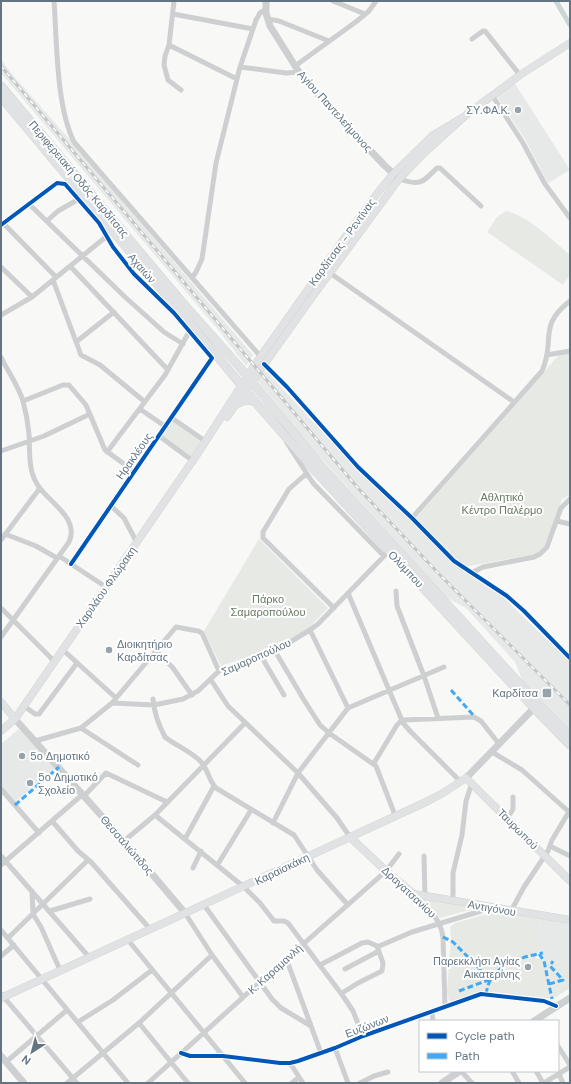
<svg xmlns="http://www.w3.org/2000/svg" width="571" height="1084" viewBox="0 0 571 1084" font-family="'DM Sans',sans-serif">
	<style>
		.built { fill: #e7e8e8 }
		.green { fill: #e7eae4 }
		.lines { fill: none; stroke-linecap: round; stroke-linejoin: round }
		.canal { stroke: #ccd5d8; stroke-width: 5 }
		.secondary-casing { stroke: #d5d6d6; stroke-width: 8 }
		.primary-casing { stroke: #d5d6d6; stroke-width: 9 }
		.minor { stroke: #cecfd0; stroke-width: 5 }
		.tertiary { stroke: #cecfd0; stroke-width: 7 }
		.secondary { stroke: #e1e2e3; stroke-width: 7 }
		.primary { stroke: #e1e2e3; stroke-width: 8 }
		.rail-casing { stroke: #c3c5c6; stroke-width: 3 }
		.rail { stroke: #fff; stroke-width: 1.5; stroke-dasharray: 4.5; stroke-linecap: butt }
		.quiet { stroke: #3fa9f5; stroke-width: 3; stroke-dasharray: 6 3; stroke-linecap: butt }
		.cycleway-casing { stroke: #fff; stroke-width: 6 }
		.cycleway { stroke: #0057b8; stroke-width: 4 }
		.poi-dot { fill: #97a3ab; stroke: #fff; stroke-width: 1.5 }
		.labels { text-anchor: middle; dominant-baseline: central; stroke-width: 4; stroke-linejoin: round; paint-order: stroke }
		.poi-label { font-size: 11px; fill: #637582; stroke: #fff; text-anchor: end }
		.street-label { font-size: 11px; fill: #637582; stroke: #fff }
		.park-label { font-size: 11px; fill: #677a62; stroke: #fff }
	</style>
	<rect width="100%" height="100%" fill="#f8f8f7"/>
	<path class="built" d="M1,59L11,73L79,150L253,355L246,366L220,332L1,73Z
		M514,82L570,170L548,183L526,141L498,98L497,95Z
		M263,371L268,373L355,467L411,519L459,568L504,598L570,662V730L523,682L515,662L466,608L447,598L301,436L257,380Z
		M19,729L55,769L15,802L1,786V744Z
		M541,919L570,924V964L541,959L543,953L536,952Z"/>
	<path class="green" d="M506,211C529,216 552,240 570,255V275L563,285L487,232L497,217Z
		M570,353V495L562,499L547,543L536,554L464,567L416,518L557,357L559,355Z
		M173,420L202,441L191,458L162,437Z
		M259,539L328,608L309,628L274,648L221,666L204,631Z
		M424,899L477,908L440,918L424,903Z
		M497,911L541,919L536,958L570,964V988L553,999L483,991L453,1002L449,1001L447,991L451,939L450,927L455,923Z"/>
	<g class="lines">
		<path class="canal" d="M556,1L570,25"/>
		<defs>
			<path id="secondary" d="M227,417L310,300L399,179L425,152L466,115L520,75L570,43
				M1,702L15,719
				M1,731L15,719L196,456L254,366L343,240L376,195L393,174L432,136L462,118
				M350,837L386,871L414,894L570,920
				M1,998L426,802L443,793L466,778L570,881"/>
			<path id="primary" d="M1,86L181,301L237,364L321,466L540,706L570,736
				M1,97L257,404L318,474L534,708L570,745
				M237,404L246,400L255,401"/>
		</defs>
		<use href="#secondary" class="secondary-casing"/>
		<use href="#primary" class="primary-casing"/>
		<path class="minor" d="M54,1C57,42 56,106 74,142L261,357
			M174,1L169,45L165,56L164,65L168,80L181,90
			M333,1L365,14
			M173,14L253,29
			M268,19L279,21L329,41
			M472,39L483,31H485L520,75
			M169,45L237,79
			M295,66L357,21L369,11L376,1
			M240,67L286,73L299,72
			M492,95L523,143L545,184L570,218
			M399,179C420,186 422,183 437,168H440L481,206
			M29,204L125,297L164,332L183,344
			M47,221L58,211L79,199
			M3,223L56,277
			M1,225L57,183L65,184L99,223L113,247L134,274L174,313L212,358L71,564
			M70,266L168,370
			M1,267L32,297
			M330,273L514,402
			M192,278L196,272L202,259L216,163L240,67L256,20L260,13L265,10
			M53,280L81,355L100,365L145,402
			M1,315L32,297L107,236
			M76,342L114,312
			M547,355L570,351
			M1,357C8,372 18,385 23,401C26,412 28,423 29,434C30,449 28,469 36,482C39,489 46,495 52,501C63,512 77,525 69,542L1,637
			M264,364L287,387L358,467L412,518L454,561L507,596L524,611L570,658
			M23,401L63,385H69L86,405L105,450L135,472
			M140,409L166,427
			M172,418L205,441
			M159,436L193,461
			M287,443L313,483L384,556
			M1,451L44,436L90,414
			M107,452L165,375L189,332
			M306,474L289,489L263,532V538L334,608
			M111,506L124,518L137,543
			M412,518L542,371C556,341 537,326 570,301
			M557,521L570,524
			M5,534L36,546L57,558
			M1,540L40,488
			M59,556L106,587
			M471,573L483,567L534,557L540,554L547,547L561,508L570,499
			M396,591L397,606L424,676L438,718
			M348,593L403,723L411,732L460,781
			M1,608L55,662
			M310,630L348,708
			M63,650L116,698
			M156,651L173,668L192,695
			M275,651L304,700L320,725L329,733L376,766L395,815
			M261,656L284,695
			M211,680L228,706L298,773L337,818L350,837
			M153,699C154,711 159,726 165,737C176,746 193,752 202,763C208,770 209,781 216,788L294,835L317,870L348,905
			M112,703L154,705L183,699L198,691L219,671L275,651L310,630L318,624L389,551
			M24,706L35,714H39L77,663
			M81,728L138,765
			M35,741L81,728L112,703L176,627L198,631L202,633L219,671
			M492,752L522,770L569,812
			M374,763L397,725L401,721L404,720L474,717L481,721L499,744
			M1,789L39,833
			M84,796L106,773L167,802
			M155,815L244,887L260,903L274,921H284L288,923L343,996L353,1011L363,1036
			M507,819L513,809V797
			M52,821L78,851L91,862L150,929
			M273,823L298,773L348,708L444,667
			M185,839L214,786
			M124,841L155,815L245,723
			M550,846L570,856
			M1,856L89,957
			M424,856L425,896
			M218,864L251,810
			M1,865L83,794
			M193,868L201,851
			M32,891L33,914L41,927L60,970
			M414,894C427,908 440,917 443,937L445,1007
			M453,901V873L462,835L466,801L472,783
			M204,905L272,999L281,1008L311,1026
			M50,911L90,899
			M511,911L524,887L548,851L552,840L570,810
			M185,913L212,955L243,997
			M1,930L128,1083
			M8,938L88,860
			M128,940L245,1083
			M377,947L412,932L491,908
			M1,956L14,945
			M286,958L321,1053
			M320,965L362,943L368,942L377,946L383,963L382,971L358,983L342,993
			M345,969L379,951
			M2,995L77,1083
			M432,1012L433,1021
			M78,1022L113,1000L152,970
			M139,1023L188,1083
			M558,1046L570,1065
			M335,1048L348,1083
			M181,1053L190,1056H223L280,1063H290L298,1061L335,1048L363,1036L481,994L544,1001L556,1006
			M6,1062L67,1010
			M290,1063L303,1083
			M461,1071L472,1083
			M512,1071L519,1083
			M536,1071L543,1083
			M559,1074L563,1083
			M67,1083L139,1023L212,955
			M148,1083L259,983L386,871L399,854
			M292,1083L299,1077
			M360,1083L374,1076L388,1072
			M544,1083L570,1067"/>
		<path class="tertiary" d="M266,1V13L270,26L299,72L319,96L384,165L397,177
			M15,719L124,841L185,913
			M466,778L538,704
			M534,1021L570,998
			M1,1056L24,1083
			M442,1083L460,1071"/>
		<use href="#secondary" class="secondary"/>
		<use href="#primary" class="primary"/>
		<defs>
			<path id="rail" d="M1,66L357,487L440,575L570,705"/>
		</defs>
		<use href="#rail" class="rail-casing"/>
		<use href="#rail" class="rail"/>
		<path class="quiet" d="M451,690L475,717
			M15,805L59,767
			M443,937L453,942L480,969L492,977
			M539,954L544,961L552,999
			M549,984L563,980L550,966L553,961
			M459,991L491,979
			M486,994C487,989 488,984 491,979C501,963 525,956 543,953"/>
		<defs>
			<path id="cycleway" d="M1,225L57,183L65,184L99,223L113,247L134,274L174,313L212,358L71,564
				M264,364L287,387L358,467L412,518L454,561L507,596L524,611L570,658
				M181,1053L190,1056H223L280,1063H290L298,1061L335,1048L363,1036L481,994L544,1001L556,1006"/>
		</defs>
		<use href="#cycleway" class="cycleway-casing"/>
		<use href="#cycleway" class="cycleway"/>
	</g>
	<g class="poi-dot">
		<circle cx="518" cy="110" r="4"/>
		<circle cx="109" cy="650" r="4"/>
		<rect x="542" y="688" width="10" height="10" rx="2"/>
		<circle cx="22" cy="756" r="4"/>
		<circle cx="30" cy="783" r="4"/>
		<circle cx="528" cy="967" r="4"/>
	</g>
	<g class="labels">
		<g class="poi-label">
			<text x="510" y="110">ΣΥ.ΦΑ.Κ.</text>
			<text x="117" y="644" text-anchor="start">Διοικητήριο<tspan x="117" dy="13">Καρδίτσας</tspan></text>
			<text x="538" y="693">Καρδίτσα</text>
			<text x="30" y="756" text-anchor="start">5ο Δημοτικό</text>
			<text x="38" y="777" text-anchor="start">5ο Δημοτικό<tspan x="38" dy="13">Σχολείο</tspan></text>
			<text x="520" y="961">Παρεκκλήσι Αγίας<tspan x="520" dy="13">Αικατερίνης</tspan></text>
		</g>
		<g class="street-label">
			<text transform="translate(335 111) rotate(48)">Αγίου Παντελεήμονος</text>
			<text transform="translate(79 179) rotate(50)">Περιφερειακή Οδός Καρδίτσας</text>
			<text transform="translate(342 242) rotate(-54)">Καρδίτσας - Ρεντίνας</text>
			<text transform="translate(142 268) rotate(49)">Αχαιών</text>
			<text transform="translate(134 456) rotate(-55)">Ηρακλέους</text>
			<text transform="translate(406 569) rotate(47)">Ολύμπου</text>
			<text transform="translate(106 587) rotate(-55)">Χαριλάου Φλώρακη</text>
			<text transform="translate(256 657) rotate(-24)">Σαμαροπούλου</text>
			<text transform="translate(518 829) rotate(45)">Ταυρωπού</text>
			<text transform="translate(127 845) rotate(49)">Θεσσαλιώτιδος</text>
			<text transform="translate(282 869) rotate(-26)">Καραϊσκάκη</text>
			<text transform="translate(409 892) rotate(43)">Δραγατσανίου</text>
			<text transform="translate(492 908) rotate(10)">Αντιγόνου</text>
			<text transform="translate(275 969) rotate(-42)">Κ. Καραμανλή</text>
			<text transform="translate(367 1026) rotate(-21)">Ευζώνων</text>
		</g>
		<g class="park-label">
			<text x="502" y="497">Αθλητικό<tspan x="502" dy="13">Κέντρο Παλέρμο</tspan></text>
			<text x="268" y="599">Πάρκο<tspan x="268" dy="13">Σαμαροπούλου</tspan></text>
		</g>
	</g>
	<rect width="571" height="1084" fill="none" stroke="#637582" stroke-width="4"/>
	<rect x="419" y="1020" width="140" height="52" fill="#ffffff" stroke="#c1c8cd"/>
	<rect x="427" y="1033" width="20" height="6" fill="#0057b8" stroke="#c1c8cd"/>
	<text x="455" y="1040" font-size="12" fill="#637582">Cycle path</text>
	<rect x="427" y="1053" width="20" height="6" fill="#3fa9f5" stroke="#c1c8cd"/>
	<text x="455" y="1060" font-size="12" fill="#637582">Path</text>
	<g transform="translate(32 1052) rotate(216)" stroke="#ffffff" stroke-width="3" paint-order="stroke">
	<path d="M0-3L7 15L0 10L-7 15Z" fill="#637582"/>
	<text y="-6" font-size="11" font-weight="bold" text-anchor="middle" fill="#637582">N</text>
	</g>
</svg>
